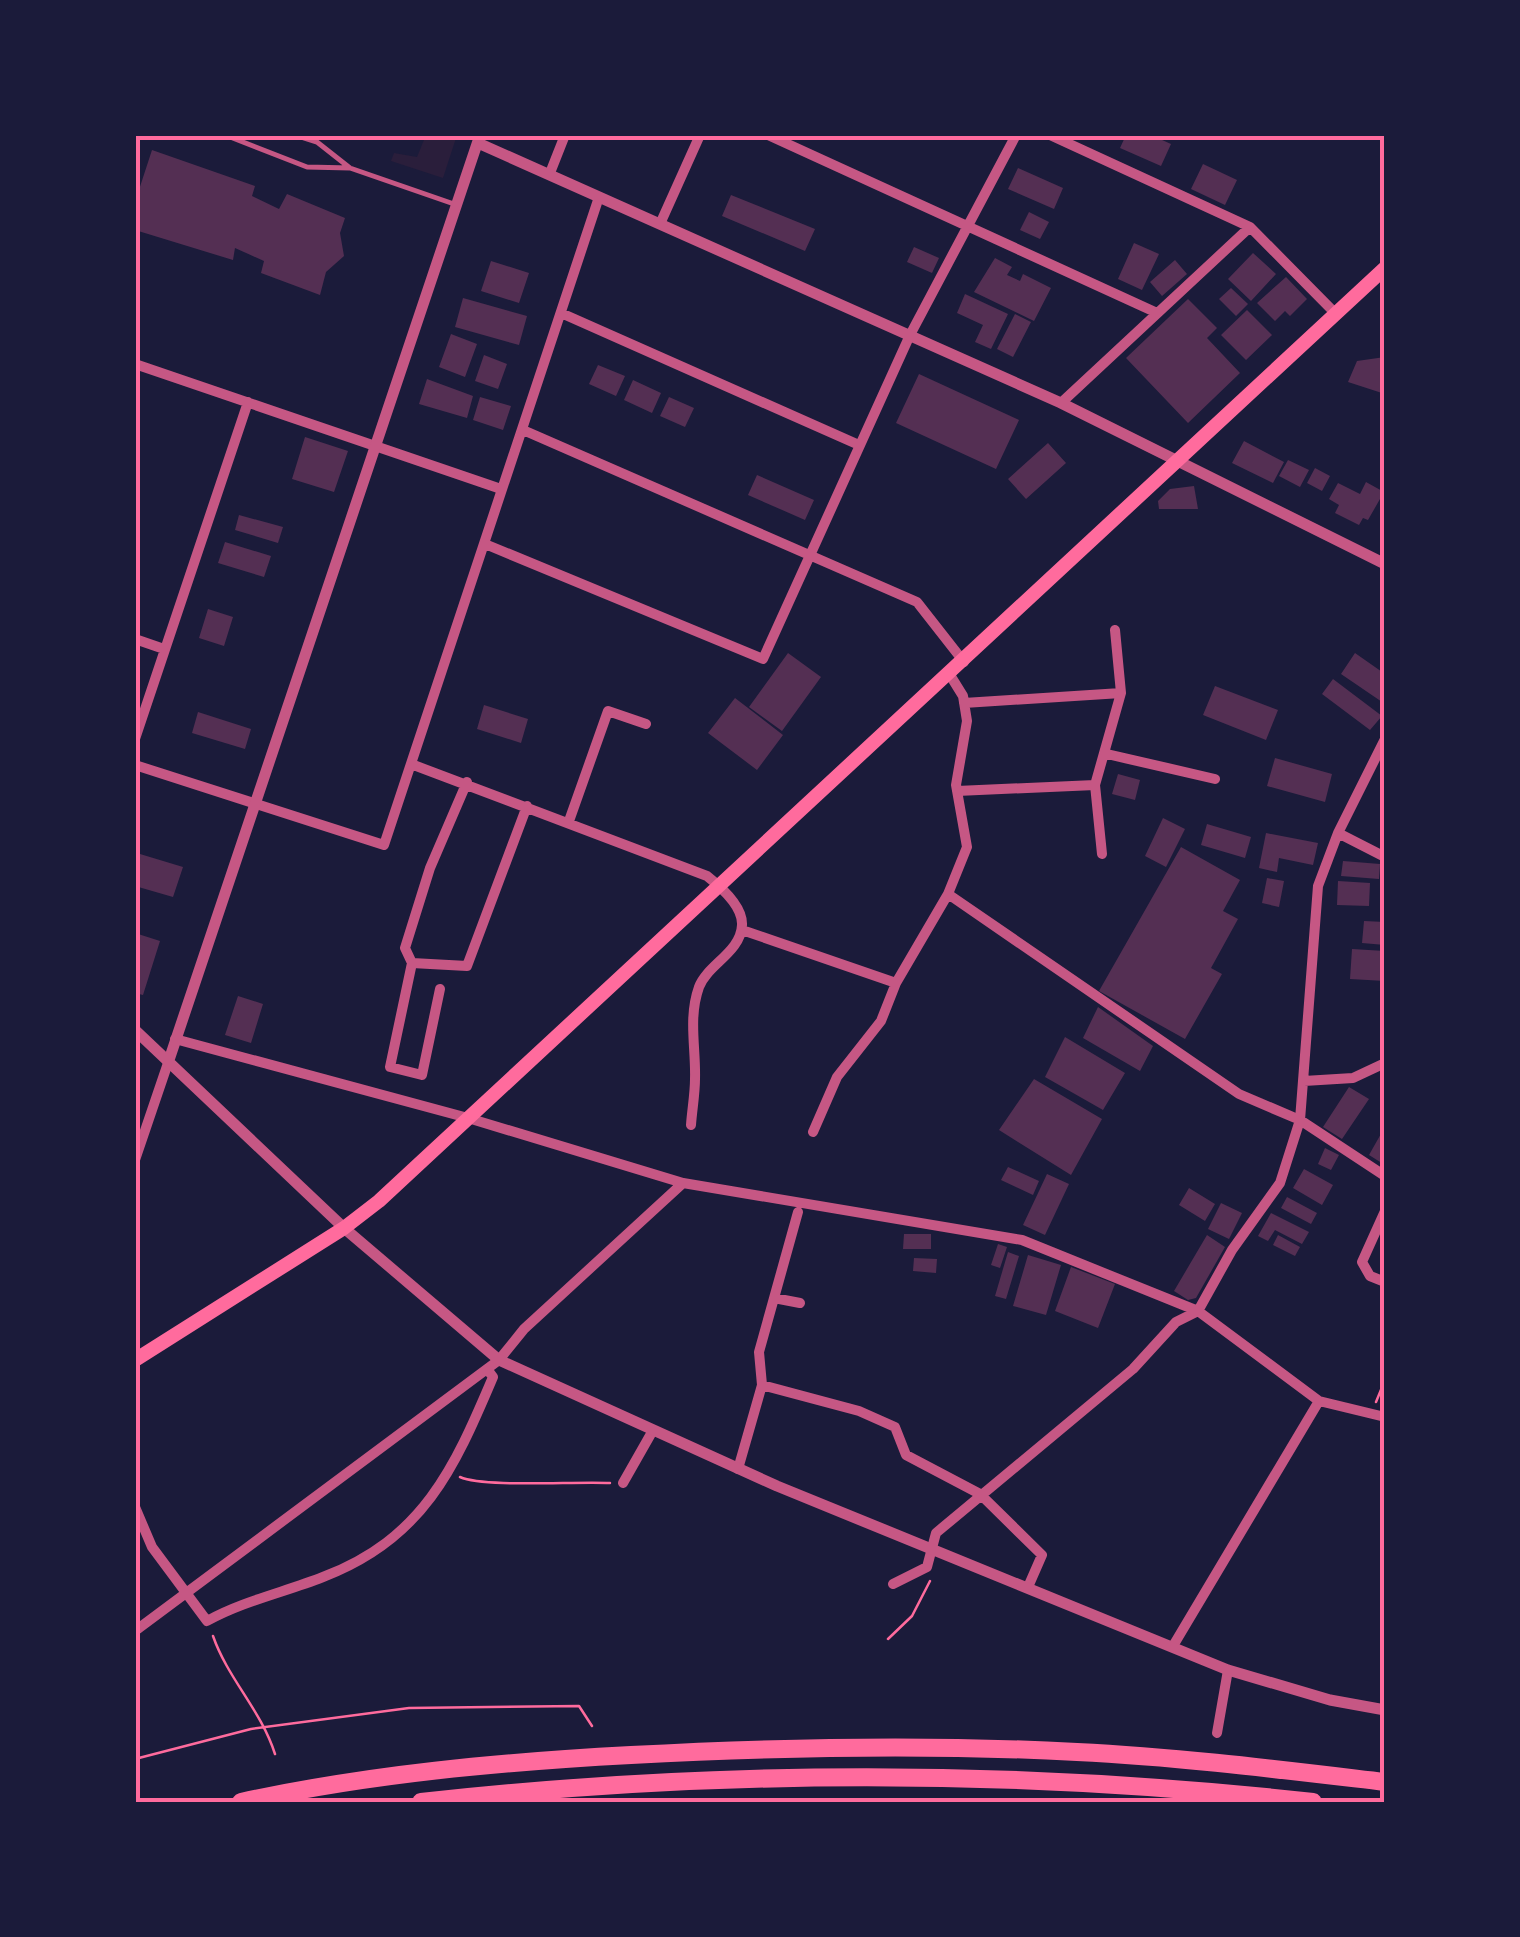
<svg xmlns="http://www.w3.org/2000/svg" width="1520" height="1937" viewBox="0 0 1520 1937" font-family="'DM Sans',sans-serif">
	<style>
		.green { fill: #2a1e3b }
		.building { fill: #542f53 }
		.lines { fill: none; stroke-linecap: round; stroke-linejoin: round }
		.path { stroke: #ff6b9d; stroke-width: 2.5 }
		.service { stroke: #c65784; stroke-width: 5 }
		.minor { stroke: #c65784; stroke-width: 10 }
		.tertiary { stroke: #c65784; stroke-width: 11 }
		.secondary { stroke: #ff6b9d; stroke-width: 14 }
		.motorway { stroke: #ff6b9d; stroke-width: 18 }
		.neatline { fill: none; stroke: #ff6b9d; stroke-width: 4 }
	</style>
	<rect width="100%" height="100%" fill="#1b1b3a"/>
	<path class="green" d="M426,135H457L443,178L391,161L394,153L417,157Z"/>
	<path class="building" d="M1126,135H1151L1171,144L1161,166L1120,148Z
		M152,150L255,186L252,196L279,209L287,194L345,218L340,233L344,256L326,272L320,295L261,273L264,261L235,248L233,260L135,230V202Z
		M1203,164L1237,180L1225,205L1191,189Z
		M1018,168L1063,188L1054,209L1008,189Z
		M731,195L815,229L805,251L722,216Z
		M1029,212L1049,222L1040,239L1020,230Z
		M1134,243L1159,254L1142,290L1118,279Z
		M914,247L939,258L932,273L907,262Z
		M1253,253L1276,274L1251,301L1228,279Z
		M995,258L1012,267L1007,275L1020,281L1023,274L1051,288L1034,321L974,292Z
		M1175,260L1187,274L1162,296L1150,282Z
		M491,261L529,273L519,303L481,291Z
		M1286,277L1307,299L1290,316L1285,311L1275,321L1257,303Z
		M1231,288L1248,304L1236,316L1219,299Z
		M965,294L1008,314L991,349L975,342L983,325L957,313Z
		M463,298L527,316L519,345L455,327Z
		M1188,299L1217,328L1207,338L1240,373L1188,423L1126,358Z
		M1247,310L1272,335L1246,360L1221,335Z
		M1015,314L1031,322L1013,357L997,349Z
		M451,334L477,344L465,377L439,367Z
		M484,355L507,364L498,389L475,381Z
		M1385,357V394L1348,382L1357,361Z
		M598,365L625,376L616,396L589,384Z
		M919,374L1019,420L996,469L896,423Z
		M427,379L473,396L467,418L419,404Z
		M633,380L661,393L652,413L624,400Z
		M480,397L511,406L503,430L473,420Z
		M669,397L694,408L685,427L660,416Z
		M305,437L348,451L334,492L292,479Z
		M1244,441L1284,462L1273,483L1232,463Z
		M1048,443L1066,463L1026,499L1008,479Z
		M1288,460L1309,470L1300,487L1279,476Z
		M1315,468L1330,476L1322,491L1307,483Z
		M757,475L814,500L805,520L748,495Z
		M1366,482L1384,492L1368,520L1363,518L1359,525L1335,513L1339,505L1329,499L1338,483L1360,494Z
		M1194,486L1198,509H1159L1158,501L1170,489Z
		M239,515L283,527L278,543L235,530Z
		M225,542L271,556L264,577L218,563Z
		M208,609L233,617L224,646L199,638Z
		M788,653L821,677L782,731L749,707Z
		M1355,653L1385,674V704L1341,674Z
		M1333,679L1382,716L1370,730L1322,694Z
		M1215,686L1278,710L1266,740L1203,715Z
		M735,698L783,735L757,770L708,733Z
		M484,705L528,719L521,743L477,729Z
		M198,712L251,729L245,749L192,733Z
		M1275,758L1332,774L1325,802L1267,786Z
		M1118,774L1140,780L1135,800L1112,794Z
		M1163,818L1185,829L1166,867L1145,856Z
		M1207,824L1251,837L1245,858L1201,845Z
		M1266,833L1318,843L1313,865L1279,858L1277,872L1259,868Z
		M1181,847L1240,880L1223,911L1238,919L1211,968L1222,974L1185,1039L1099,991Z
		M140,854L183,867L173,897L135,886Z
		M1343,861L1380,864L1379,879L1341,876Z
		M1267,878L1284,881L1279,907L1262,903Z
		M1338,881L1370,883L1369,906L1337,905Z
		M1364,921L1385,922V945L1362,943Z
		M135,933L160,941L143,995L135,993Z
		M1352,949L1385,951V981L1350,979Z
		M238,996L263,1004L251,1043L225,1035Z
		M1098,1007L1153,1046L1140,1071L1083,1038Z
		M1065,1037L1125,1073L1103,1110L1045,1077Z
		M1034,1079L1102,1119L1071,1175L999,1130Z
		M1349,1087L1369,1099L1342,1139L1323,1127Z
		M1382,1132L1385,1134V1165L1369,1155Z
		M1325,1148L1339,1155L1331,1170L1318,1164Z
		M1008,1167L1039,1181L1033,1195L1001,1180Z
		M1304,1169L1333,1185L1322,1205L1293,1188Z
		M1047,1174L1069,1184L1045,1235L1023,1225Z
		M1189,1188L1215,1204L1205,1221L1179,1205Z
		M1287,1197L1317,1213L1311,1224L1281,1208Z
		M1221,1203L1242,1213L1229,1239L1208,1229Z
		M1271,1213L1309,1232L1302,1244L1275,1230L1268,1241L1258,1236Z
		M904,1234H931V1249H903Z
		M1207,1235L1225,1247L1196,1298L1188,1300L1174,1291Z
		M1278,1235L1300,1247L1295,1256L1273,1245Z
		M998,1244L1007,1247L1000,1268L991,1265Z
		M1008,1252L1019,1256L1006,1299L995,1296Z
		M1028,1255L1061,1265L1046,1315L1013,1306Z
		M914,1258L937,1259L936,1273L913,1271Z
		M1071,1267L1115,1284L1098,1328L1055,1311Z"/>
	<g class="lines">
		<path class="path" d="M1376,1402L1385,1380
			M460,1477C485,1488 575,1481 610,1483
			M213,1636C228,1679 261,1710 275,1754
			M888,1639L912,1616L930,1581
			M135,1759L251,1729L409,1708L579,1706L592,1726"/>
		<path class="service" d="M225,135L307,167L350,168
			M295,135L317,142L350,168L454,204"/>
		<path class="minor" d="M768,135L1155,312
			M1050,135L1250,227L1336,314
			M550,173L565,135
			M660,224L700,135
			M561,313L859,445
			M135,364L501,489
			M1061,403L1250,227
			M523,430L917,602L964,662
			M485,544L763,659L910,335L1016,135
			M1115,630L1121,693
			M135,639L164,649
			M135,739L248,402
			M1107,754L1215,779
			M411,764L707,876C721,887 743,906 742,925C741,952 707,965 699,987C688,1018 696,1048 695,1079C695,1094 692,1110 691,1125
			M135,765L384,845L599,197
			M1095,785L1102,854
			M957,791L1095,785L1121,693L964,703
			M569,821L608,711L646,724
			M1338,833L1385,857
			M948,894L1239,1094L1300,1120L1385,1176
			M742,930L896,983
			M412,963L467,966L527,806
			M440,989L422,1075L390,1067L412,963L405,948L430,868L467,782
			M175,1039L468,1118L683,1183L1022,1240L1198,1311L1319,1401L1385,1417
			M1304,1081L1353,1078L1385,1063
			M813,1132L837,1077L881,1021L896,983L948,894L967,847L956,785L967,721L963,696L950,675
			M135,1160L169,1060
			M1385,1211L1362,1262L1370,1276L1385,1282
			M774,1298L800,1303
			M762,1385L859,1411L895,1427L906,1455L980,1494L1042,1555L1028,1587
			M738,1469L762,1385L759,1352L798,1212
			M623,1483L652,1432
			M135,1507L152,1547L207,1621C243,1601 285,1592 323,1577C423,1539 454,1469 493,1377L487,1369
			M893,1584L927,1567L936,1533L1133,1369L1176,1322L1198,1311L1232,1250L1280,1183L1300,1120L1318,886L1338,833L1385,739
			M135,1631L499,1360L524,1329L683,1183
			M1173,1646L1319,1401
			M1217,1733L1228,1670"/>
		<path class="tertiary" d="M478,143L1061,403L1385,564
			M135,1030L344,1228L499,1360L777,1486L1228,1670L1330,1700L1385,1710
			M169,1060L480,135"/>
		<path class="secondary" d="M135,1360L344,1228L379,1201L1385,268"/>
		<path class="motorway" d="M241,1802C369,1774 501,1762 631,1755C779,1747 928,1744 1077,1752C1180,1757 1283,1770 1385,1782
			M421,1802C718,1769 1015,1769 1313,1802"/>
	</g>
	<rect width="1520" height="1937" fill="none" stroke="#1b1b3a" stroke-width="275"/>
	<rect x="138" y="138" width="1244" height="1662" class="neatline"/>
</svg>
